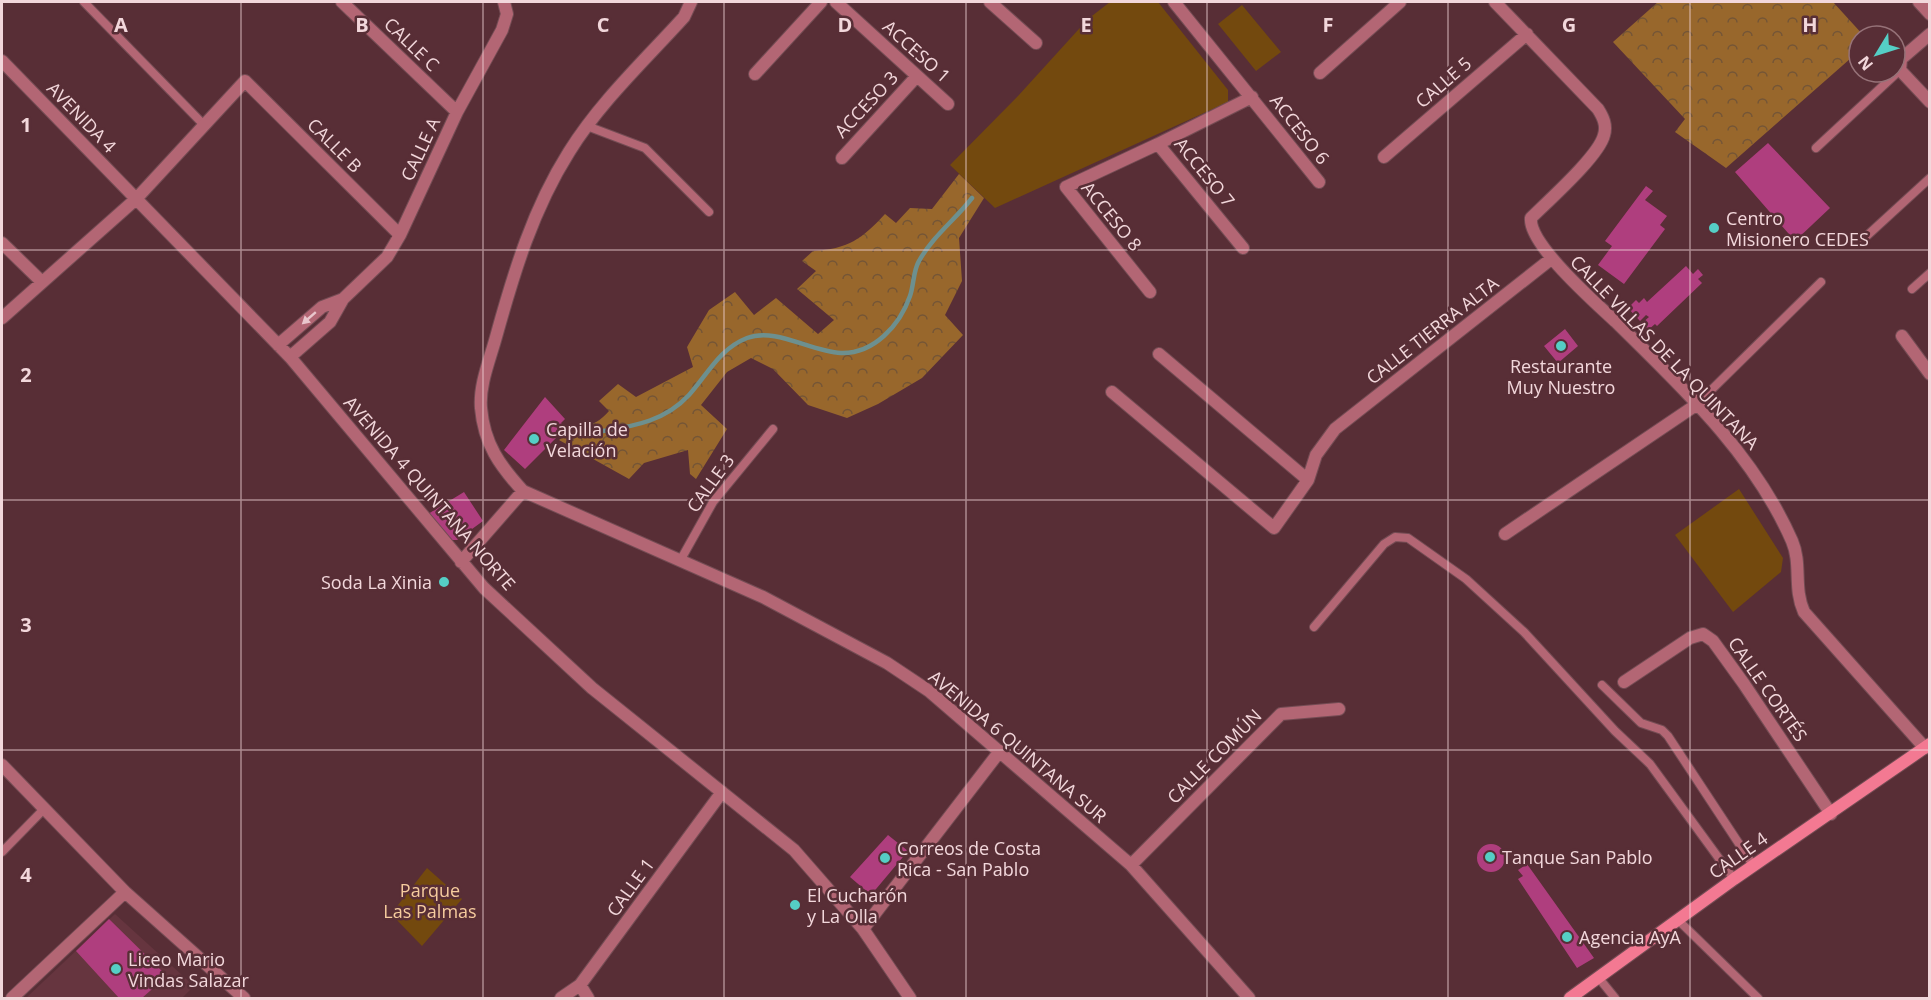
<svg xmlns="http://www.w3.org/2000/svg" width="1931" height="1000" viewBox="0 0 1931 1000" font-family="'Open Sans',sans-serif">
	<style>
		.built { fill: #66353f }
		.green { fill: #73490e }
		.forest { fill: url(#forest-crowns) }
		.lines { fill: none; stroke-linecap: round; stroke-linejoin: round }
		.stream { stroke: #6d908f; stroke-width: 4.5 }
		.building { fill: #af3e7e }
		.lane-casing { stroke: #744c54; stroke-width: 10 }
		.street-casing { stroke: #744c54; stroke-width: 14 }
		.secondary-casing { stroke: #744c54; stroke-width: 14 }
		.lane { stroke: #b36674; stroke-width: 8 }
		.street { stroke: #b36674; stroke-width: 12 }
		.secondary { stroke: #f37992; stroke-width: 12 }
		.oneway { fill: #e9c6cc }
		.grid { fill: none; stroke: #f2d7db; stroke-width: 1.5; stroke-opacity: 0.55 }
		.poi-dot { fill: #55cec5; stroke: #582e36; stroke-width: 2 }
		.labels { text-anchor: middle; dominant-baseline: central; stroke-width: 5; stroke-linejoin: round; paint-order: stroke }
		.street-label { font-size: 18px; fill: #f2d7db; stroke: #582e36 }
		.poi-label { font-size: 18px; fill: #f2d7db; stroke: #582e36; text-anchor: start }
		.park-label { font-size: 18px; fill: #f6cc9e; stroke: #582e36 }
		.grid-label { font-size: 20px; text-anchor: middle; font-weight: bold; fill: #f2d7db; stroke: #582e36; stroke-width: 5; stroke-linejoin: round; paint-order: stroke }
	</style>
	<defs>
		<pattern id="forest-crowns" width="20" height="18" patternUnits="userSpaceOnUse" patternTransform="scale(1.5)"><rect width="20" height="18" fill="#98672c"/><path d="M2 6a3 3 0 1 1 6 0M12 15a3 3 0 1 1 6 0" fill="none" stroke="#745536"/></pattern>
	</defs>
	<rect width="100%" height="100%" fill="#582e36"/>
	<path class="built" d="M115,914L194,986L182,998H26Z"/>
	<path class="green" d="M1110,2H1158L1228,90V102L995,208L950,165L1018,96L1088,19Z
		M1242,5L1281,52L1256,71L1218,24Z
		M1739,489L1783,558L1781,572L1733,612L1675,535Z
		M427,868L462,899L422,946L391,914Z"/>
	<path class="forest" d="M1658,2H1833L1864,36H1859V51L1726,168L1675,132L1685,119L1613,42Z
		M959,174L984,198L959,238L962,281L945,315L963,335L922,378L878,404L847,418L808,405L773,369L751,358L727,372L701,405L727,429L696,479L690,474L688,450L644,463L629,479L559,440C578,425 593,430 609,411L599,401L618,384L636,397L693,367L687,347L709,310L735,292L754,315L776,298L818,334L834,320L797,289L816,271L802,261L813,251C848,249 862,239 885,214L896,223L910,208L932,209Z"/>
	<g class="lines">
		<path class="stream" d="M603,431C636,426 666,420 689,395C708,374 719,349 747,338C776,327 811,352 841,353C874,354 900,325 910,296C914,285 913,271 919,261C933,236 955,220 972,198"/>
	</g>
	<path class="building" d="M1768,143L1830,208L1795,241L1735,172Z
		M1646,186L1653,191L1645,200L1667,216L1660,225L1665,229L1624,284L1598,265L1612,246L1605,241Z
		M1686,266L1693,274L1698,269L1703,275L1698,279L1702,283L1657,326L1655,324L1648,330L1642,323L1649,317L1646,315L1640,321L1628,308L1636,300L1639,303L1644,298L1647,302Z
		M1565,329L1578,346L1558,363L1544,346Z
		M545,397L565,419L561,423L566,428L525,469L504,450Z
		M464,492L483,521L457,540H448L428,514Z
		M888,835L908,851L871,895L850,877Z
		M1477 858a14 14 0 1 1 28 0a14 14 0 1 1-28 0Z
		M1527,864L1594,958L1577,968L1518,879L1523,876L1518,870Z
		M109,919L167,976L142,998H119L76,951Z"/>
	<g class="lines">
		<defs>
			<path id="lane" d="M84,2L203,124
				M587,126L645,148L709,212
				M1816,148L1900,70
				M1859,243L1930,178
				M1912,289L1930,273
				M1696,405L1821,282
				M680,561L713,502L773,429
				M1314,627L1384,544L1395,537L1408,538L1466,579L1524,632L1615,731L1650,764L1734,879
				M1602,685L1641,723L1662,730L1668,736L1753,865
				M2,852L43,810
				M1678,920L1758,998
				M1598,977L1615,998"/>
			<path id="street" d="M342,2L457,112
				M691,2L684,17C645,60 600,102 569,152C533,209 514,272 496,337C490,359 479,385 481,408C484,444 500,466 523,491L763,597L887,663L929,691L1131,865L1249,998
				M836,2L948,104
				M990,2L1036,43
				M1174,2L1319,182
				M1495,2L1598,109C1603,117 1607,125 1604,135C1599,156 1548,201 1531,218C1528,244 1596,303 1616,322C1683,388 1754,454 1792,541C1802,564 1793,588 1804,612L1925,748
				M1919,2L1930,14
				M1930,34L1901,59L1900,70L1930,102
				M2,61L290,357L484,588L592,688L794,850L863,929L910,998
				M1320,73L1400,2
				M755,74L821,2
				M1384,157L1527,34
				M842,158L917,76
				M2,243L41,281
				M1243,248L1158,144L1252,97
				M1150,292L1066,187L1158,144
				M2,318L136,199L245,81L400,235
				M1902,336L1930,374
				M278,345L322,307L343,299
				M1159,354L1308,480
				M290,357L330,322L343,299L387,257L400,235L457,112L502,30L507,14L504,2
				M1112,392L1274,528L1308,480L1316,455L1335,429L1551,259
				M1505,534L1696,405
				M461,562L523,491
				M1624,682L1690,638L1703,634L1713,641L1744,684L1831,814
				M2,765L125,892L244,998
				M1131,865L1281,714L1339,709
				M863,929L1000,751
				M580,985L588,998
				M12,998L125,892
				M561,998L580,985L722,792"/>
			<path id="secondary" d="M1570,998L1734,879L1930,744"/>
		</defs>
		<use href="#lane" class="lane-casing"/>
		<use href="#street" class="street-casing"/>
		<use href="#secondary" class="secondary-casing"/>
		<use href="#lane" class="lane"/>
		<use href="#street" class="street"/>
		<use href="#secondary" class="secondary"/>
	</g>
	<defs><path id="oneway-solid" d="M-6-.8H1V-3.2L6.5 0L1 3.2V.8H-6Z" transform="scale(1.5)"/></defs>
	<use class="oneway" href="#oneway-solid" transform="translate(309 318) rotate(139)"/>
	<path class="grid" d="M241,2V998M483,2V998M724,2V998M966,2V998M1207,2V998M1448,2V998M1690,2V998M2,250H1930M2,500H1930M2,750H1930"/>
	<g class="poi-dot">
		<circle cx="1714" cy="228" r="6"/>
		<circle cx="1561" cy="346" r="6"/>
		<circle cx="534" cy="439" r="6"/>
		<circle cx="444" cy="582" r="6"/>
		<circle cx="1490" cy="857" r="6"/>
		<circle cx="885" cy="858" r="6"/>
		<circle cx="795" cy="905" r="6"/>
		<circle cx="1567" cy="937" r="6"/>
		<circle cx="116" cy="969" r="6"/>
	</g>
	<g class="labels">
		<g class="street-label">
			<text transform="translate(412 44) rotate(44)">CALLE C</text>
			<text transform="translate(917 51) rotate(42)">ACCESO 1</text>
			<text transform="translate(1443 82) rotate(-41)">CALLE 5</text>
			<text transform="translate(866 104) rotate(-47)">ACCESO 3</text>
			<text transform="translate(82 117) rotate(46)">AVENIDA 4</text>
			<text transform="translate(1300 129) rotate(52)">ACCESO 6</text>
			<text transform="translate(335 145) rotate(45)">CALLE B</text>
			<text transform="translate(420 149) rotate(-65)">CALLE A</text>
			<text transform="translate(1205 172) rotate(51)">ACCESO 7</text>
			<text transform="translate(1112 216) rotate(51)">ACCESO 8</text>
			<text transform="translate(1432 330) rotate(-38)">CALLE TIERRA ALTA</text>
			<text transform="translate(1665 352) rotate(46)">CALLE VILLAS DE LA QUINTANA</text>
			<text transform="translate(710 483) rotate(-54)">CALLE 3</text>
			<text transform="translate(430 493) rotate(49)">AVENIDA 4 QUINTANA NORTE</text>
			<text transform="translate(1768 689) rotate(55)">CALLE CORTÉS</text>
			<text transform="translate(1018 746) rotate(40)">AVENIDA 6 QUINTANA SUR</text>
			<text transform="translate(1214 756) rotate(-45)">CALLE COMÚN</text>
			<text transform="translate(1738 855) rotate(-35)">CALLE 4</text>
			<text transform="translate(630 887) rotate(-54)">CALLE 1</text>
		</g>
		<g class="poi-label">
			<text x="1726" y="218">Centro<tspan x="1726" dy="21">Misionero CEDES</tspan></text>
			<text x="1561" y="366" text-anchor="middle">Restaurante<tspan x="1561" dy="21">Muy Nuestro</tspan></text>
			<text x="546" y="429">Capilla de<tspan x="546" dy="21">Velación</tspan></text>
			<text x="432" y="582" text-anchor="end">Soda La Xinia</text>
			<text x="897" y="848">Correos de Costa<tspan x="897" dy="21">Rica - San Pablo</tspan></text>
			<text x="1502" y="857">Tanque San Pablo</text>
			<text x="807" y="895">El Cucharón<tspan x="807" dy="21">y La Olla</tspan></text>
			<text x="1579" y="937">Agencia AyA</text>
			<text x="128" y="959">Liceo Mario<tspan x="128" dy="21">Vindas Salazar</tspan></text>
		</g>
		<g class="park-label">
			<text x="430" y="890">Parque<tspan x="430" dy="21">Las Palmas</tspan></text>
		</g>
	</g>
	<g class="grid-label">
		<text x="121" y="32">A</text>
		<text x="362" y="32">B</text>
		<text x="603" y="32">C</text>
		<text x="845" y="32">D</text>
		<text x="1086" y="32">E</text>
		<text x="1328" y="32">F</text>
		<text x="1569" y="32">G</text>
		<text x="1810" y="32">H</text>
		<text x="26" y="132">1</text>
		<text x="26" y="382">2</text>
		<text x="26" y="632">3</text>
		<text x="26" y="882">4</text>
	</g>
	<rect width="1931" height="1000" fill="none" stroke="#f2d7db" stroke-width="6"/>
	<g transform="translate(1877 54) rotate(232)"><circle r="28" fill="#582e36" stroke="#967278" stroke-width="1.5"/>
	<path d="M0-4.5L10 22L0 15L-10 22Z" fill="#55cec5"/>
	<text y="-9" font-size="16" font-weight="bold" text-anchor="middle" fill="#f2d7db">N</text>
	</g>
</svg>
